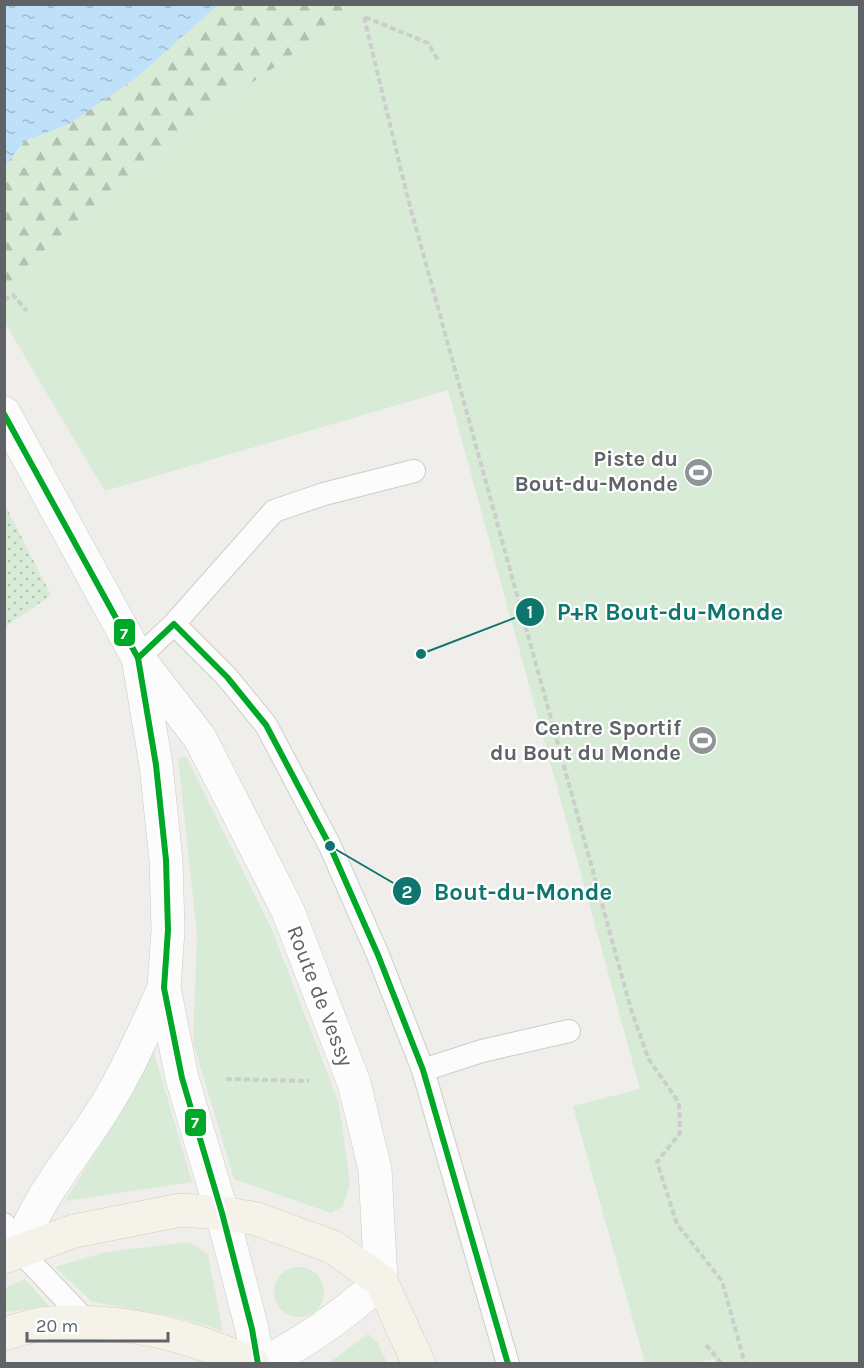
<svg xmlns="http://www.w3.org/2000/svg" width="864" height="1368" viewBox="0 0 864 1368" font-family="Karla,sans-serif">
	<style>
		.green { fill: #d8ebd6 }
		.forest { fill: url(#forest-firs) }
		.garden { fill: url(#garden-dots) }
		.water { fill: url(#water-ripples) }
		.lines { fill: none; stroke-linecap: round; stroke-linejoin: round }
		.lane-casing { stroke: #cbcccc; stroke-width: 24 }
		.secondary-casing { stroke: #cacacb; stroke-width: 34 }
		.primary-casing { stroke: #d7ceb8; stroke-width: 34 }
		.path { stroke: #cacfcc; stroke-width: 4; stroke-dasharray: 6 3; stroke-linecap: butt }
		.lane { stroke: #fdfcfc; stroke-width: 22 }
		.secondary { stroke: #fdfcfc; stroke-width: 33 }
		.primary { stroke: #f4f2e9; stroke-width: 33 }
		.bus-1-casing { stroke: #fff; stroke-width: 10 }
		.bus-1 { stroke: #00a828; stroke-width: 6 }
		.labels { text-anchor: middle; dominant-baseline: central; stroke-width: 4.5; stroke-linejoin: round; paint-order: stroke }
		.poi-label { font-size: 22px; font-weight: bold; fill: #5f6368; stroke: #fff; text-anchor: end }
		.street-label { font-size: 22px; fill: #5f6368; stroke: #fff }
		.leader { fill: none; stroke: #0f766e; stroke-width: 2 }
		.callout-dot { fill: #0f766e; stroke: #fff; stroke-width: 2 }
		.mark-label { font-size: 18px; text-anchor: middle; font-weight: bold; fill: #fff }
		.callout-label { font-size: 24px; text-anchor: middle; font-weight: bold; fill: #0f766e; stroke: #fff; stroke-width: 4.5; stroke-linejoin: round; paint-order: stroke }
		.line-badge { stroke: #fff; stroke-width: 2 }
		.badge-label { font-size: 16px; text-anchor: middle; font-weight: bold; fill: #fff }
	</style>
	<defs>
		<pattern id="forest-firs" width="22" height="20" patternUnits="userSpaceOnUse" patternTransform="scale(1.5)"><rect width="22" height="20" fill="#d8ebd6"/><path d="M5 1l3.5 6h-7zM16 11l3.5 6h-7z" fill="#b2c2b1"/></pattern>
		<pattern id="garden-dots" width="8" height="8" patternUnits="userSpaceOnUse" patternTransform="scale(1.5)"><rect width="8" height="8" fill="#d8ebd6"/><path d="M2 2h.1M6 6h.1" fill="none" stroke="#b2c2b1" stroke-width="1.8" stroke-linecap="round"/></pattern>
		<pattern id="water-ripples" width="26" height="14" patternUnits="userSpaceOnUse" patternTransform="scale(1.5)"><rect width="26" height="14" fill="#bfe0f9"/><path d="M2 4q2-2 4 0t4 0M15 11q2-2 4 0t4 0" fill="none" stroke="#9eb9cd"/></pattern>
	</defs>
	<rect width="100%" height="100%" fill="#efeeea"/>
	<path class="green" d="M349,5H859V1363L716,1364L714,1359L693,1363H645L573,1106L640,1089L448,390L105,491L5,323L4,286L110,191L181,132L296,52Z
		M186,756L272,930L339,1103L350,1183L343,1206L331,1213L234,1179L193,1042L197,935L178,758Z
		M153,1049L192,1182L65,1201L133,1093Z
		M189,1242L208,1254L223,1331L178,1317L92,1302L55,1267L106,1252Z
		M274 1292a25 25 0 1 1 50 0a25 25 0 1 1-50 0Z
		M25,1279L49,1306L5,1312V1288Z
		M368,1334L378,1343L387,1363H329Z"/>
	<path class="forest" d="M218,5H349L296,52L181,132L110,191L5,286V165L25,141L69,124L136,78Z"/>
	<path class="garden" d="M4,503L51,595L5,627H4Z"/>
	<path class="water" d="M5,4H218V5L136,78L69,124L25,141L5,165Z"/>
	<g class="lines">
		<defs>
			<path id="lane" d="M174,624L227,677L266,725L330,846L378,955L423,1070L508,1364
				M138,658L174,624L274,511L324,494L414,471
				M423,1070L482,1051L569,1031
				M4,1224L19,1250L89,1324"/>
			<path id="secondary" d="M4,413L138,658L200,738L288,911L354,1083L375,1169L381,1281C344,1315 307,1341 262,1364
				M139,663L156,765L166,860L168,930L164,988L182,1078L222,1213L252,1329L258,1364
				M19,1250C40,1190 78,1153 109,1100C131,1064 147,1025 164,988"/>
			<path id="primary" d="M4,1257L74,1231L181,1210L222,1213L257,1219L333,1247L381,1281L419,1364
				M4,1334C19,1330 34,1324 49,1323C124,1319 185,1333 253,1364"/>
		</defs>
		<use href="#lane" class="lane-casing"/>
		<use href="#secondary" class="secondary-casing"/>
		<use href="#primary" class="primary-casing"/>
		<path class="path" d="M364,17L407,195L630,1006L648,1058L679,1103L680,1133L657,1162L677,1224L722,1281L745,1364
			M365,17L428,43L438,60
			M4,300L13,295L27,311
			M226,1079L309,1081
			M706,1345L722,1364"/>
		<use href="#lane" class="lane"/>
		<use href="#secondary" class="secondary"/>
		<use href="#primary" class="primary"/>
		<defs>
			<path id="bus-1" d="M4,414L138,658L156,765L166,860L168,930L164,988L182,1078L222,1213L252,1329L258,1364
				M138,658L174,624L227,677L266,725L330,846L378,955L423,1070L508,1364"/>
		</defs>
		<use href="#bus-1" class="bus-1-casing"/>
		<use href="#bus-1" class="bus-1"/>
	</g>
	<defs>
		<symbol id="stadium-disc" viewBox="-11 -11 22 22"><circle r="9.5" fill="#919496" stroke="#fff"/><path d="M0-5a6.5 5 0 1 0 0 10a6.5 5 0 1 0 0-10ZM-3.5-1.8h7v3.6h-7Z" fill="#fff"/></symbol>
	</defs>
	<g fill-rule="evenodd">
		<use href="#stadium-disc" x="682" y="456" width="33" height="33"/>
		<use href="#stadium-disc" x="686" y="724" width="33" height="33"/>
	</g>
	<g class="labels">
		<g class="poi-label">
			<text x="678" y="459">Piste du<tspan x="678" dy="25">Bout-du-Monde</tspan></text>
			<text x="681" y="728">Centre Sportif<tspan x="681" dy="25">du Bout du Monde</tspan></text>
		</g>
		<g class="street-label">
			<text transform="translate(320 996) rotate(69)">Route de Vessy</text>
		</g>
	</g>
	<path class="leader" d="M421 654L530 612M330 846L407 891"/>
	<g class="callout-dot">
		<circle cx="421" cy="654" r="6"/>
		<circle cx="330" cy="846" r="6"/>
		<circle cx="530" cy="612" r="15"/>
		<circle cx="407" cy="891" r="15"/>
	</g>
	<g class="mark-label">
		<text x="530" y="618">1</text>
		<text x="407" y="898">2</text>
	</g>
	<g class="callout-label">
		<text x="670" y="620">P+R Bout-du-Monde</text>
		<text x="523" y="900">Bout-du-Monde</text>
	</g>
	<g class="line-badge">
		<rect x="113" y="618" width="23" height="29" rx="6" fill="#00a828"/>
		<rect x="184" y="1108" width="23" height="29" rx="6" fill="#00a828"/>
	</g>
	<g class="badge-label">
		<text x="124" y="639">7</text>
		<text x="195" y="1128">7</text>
	</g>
	<rect width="864" height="1368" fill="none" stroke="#5f6368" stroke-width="12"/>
	<path d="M27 1332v9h141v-9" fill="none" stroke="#5f6368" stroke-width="3"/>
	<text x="36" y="1332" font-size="18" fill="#5f6368" stroke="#ffffff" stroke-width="4.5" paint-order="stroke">20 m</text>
</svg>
